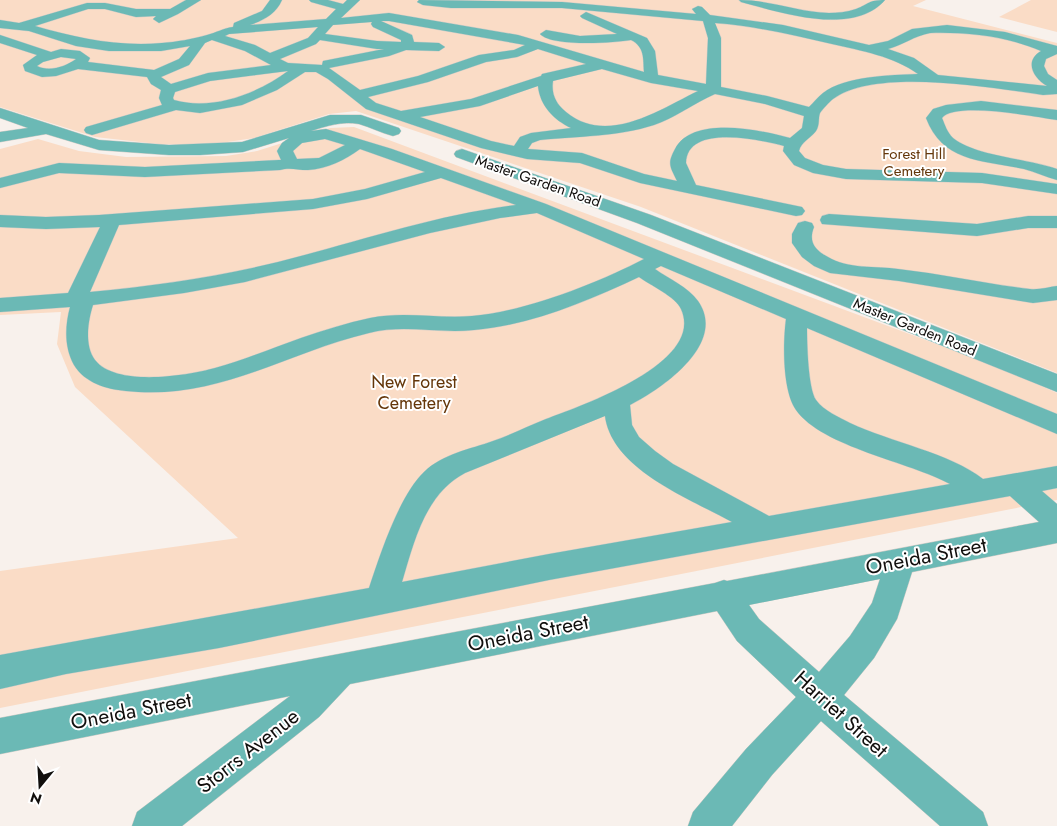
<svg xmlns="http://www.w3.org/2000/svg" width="1057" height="826" viewBox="0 0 1057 826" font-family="Jost,sans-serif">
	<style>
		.green { fill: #fadcc6 }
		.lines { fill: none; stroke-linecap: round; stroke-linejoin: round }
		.minor-casing { stroke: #d3cdc8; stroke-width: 1 }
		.minor { fill: #6bb9b5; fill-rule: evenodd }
		.labels { text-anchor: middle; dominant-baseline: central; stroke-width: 4; stroke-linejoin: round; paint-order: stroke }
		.far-park-label { font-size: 15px; fill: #643609; stroke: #fff }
		.far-street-label { font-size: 15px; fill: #110f0d; stroke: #fff }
		.park-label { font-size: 18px; fill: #643609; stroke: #fff }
		.near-street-label { font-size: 21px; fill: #110f0d; stroke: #fff }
	</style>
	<rect width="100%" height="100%" fill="#f8f1ec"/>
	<path class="green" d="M0,0H926L913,6L1057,43V373L641,207L356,111L329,114L254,138L208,145L158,144L95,137L0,107Z
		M1031,0H1057V32L999,17Z
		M354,127L1006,370L1057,393V500L0,708V571L238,538L75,387L57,344L61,312L0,315V149L38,139L79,151L126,157L226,156L257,151L330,128Z"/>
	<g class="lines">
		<defs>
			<path id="minor" d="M186,0H201L178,14L159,23L153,19L156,16L136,17L105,9H88L35,26C77,38 118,47 162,43C176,42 193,39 207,35C216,33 223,28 233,27L234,23L262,11L270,0H282C276,14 264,20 250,25L326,19L336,9L311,2L309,0H328L343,4L347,0H360L341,18L389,13L518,35L644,72C643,59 645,47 631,40C613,43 552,47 540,34L546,30L580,36L617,34L582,18L580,16L586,12L647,38L655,51L658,75L706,84L708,38L703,21L562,8H451L423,5L417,2L419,0L562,2L696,14L692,9L698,6L702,7L710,15L783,25L869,45L888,41L912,29L947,25L1005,32L1057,46V54L1046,59L1044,66L1048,74L1057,80V94L1043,95C993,88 876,67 833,99C829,102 823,109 820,113C818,118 820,125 816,131C811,138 801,142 799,151L805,158L823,165L846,169L982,173L1057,184V194L982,183L846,179L813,173L794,165L783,151L784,146C761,140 687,123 686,163L696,185L802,207L805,211L802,215L796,216L640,183L580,163L527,159L481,148L366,109L328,79L316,72H305L277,90L242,105L200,113L176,110L92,135L86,133L84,130L86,127L162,105L159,98L161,90L151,84L147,77L78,69L56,76L42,77L25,71L23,65L37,55L0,43V35L51,52L61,49L80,51L90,58L88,62L154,70L179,59L190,46L161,51H109L76,46L29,31L0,28V20L19,23L87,3H105L136,9H170ZM381,21H389L525,45L514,50L479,55L418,76L360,90L329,68L389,56L406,50L439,51L445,47L439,43L414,42L412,35ZM372,22L371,24L373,27L401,40V42L377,41L325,34L333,25ZM715,23C755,26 793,35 832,44C862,51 893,56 918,74C891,75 845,76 823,93C818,97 813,103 809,107L767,96L721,87V38ZM318,27L308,38L270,53L255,45L225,36L229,34ZM930,33C967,32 1006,36 1041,51C1024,61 1033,78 1047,86L938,75L914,58L888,49C903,45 914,36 930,33ZM212,40L245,51L271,65L208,73L171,84L161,77L189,65L205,43ZM320,40L377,49H384L323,61L322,65L288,63L280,59L316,44ZM538,49L586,64L542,74L541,76L471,99L401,111L376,103L368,97L428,82L486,62L517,57ZM61,57L76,59C65,67 49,72 37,66L43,62ZM602,69L651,83L698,91C659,110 607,146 566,112C556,104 551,94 553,81ZM288,71C257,94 212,111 174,100L173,98L175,92L210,81ZM538,86C540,106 554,120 571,128L531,133L520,137L514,146L491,141L420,117L480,106ZM715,94L765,104L804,116L802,128L790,138C761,130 692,115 675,149C667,164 670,166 677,181L644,174L582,153L528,149L532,143L540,140C578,136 617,137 654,125C675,118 694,103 715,94Z
				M739,0C770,0 798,12 829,13C837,13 847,12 856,9C869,4 868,0 885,0C853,37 780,12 741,2Z
				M981,101L1057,110V120C1036,117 955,101 942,118C945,125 947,132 953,138C977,157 1027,158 1057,169V180C1046,177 1035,172 1024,169C983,160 943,163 926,118L933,109L946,105Z
				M0,108L99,140L169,145L242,142L330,115H361L399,128L401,131L399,134L393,136C381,133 370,127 359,124C342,121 327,126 311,131L326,129L392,149L546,204L1057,414V434L807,328C807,343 808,388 816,400C824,411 839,417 850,423C890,442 950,453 983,479L1057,466V488L1042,491L1057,504V543L912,572L897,619L874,658L844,695L983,812L988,826H940L821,721L772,775L732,826H688L693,812L746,749L796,697L737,641L717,611L350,684L319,717L182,826H132L137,812L290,696L0,754V718L715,583L724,580L727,581L1039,522L1010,496L549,580L219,648L66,674L0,689V655L369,588C380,555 399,496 424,472C442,454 471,449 493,441C511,435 528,426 546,419C580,406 706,363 681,309C676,297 650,285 639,277C588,301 531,325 474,330C439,334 404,324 369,333C285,353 217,401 126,391C106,389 85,383 74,365C64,347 65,326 70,307L0,312V298L68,293L100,227L46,229L0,227V215L46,217L99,215L313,199L365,189L425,172L360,149C345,160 327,169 308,170C297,170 290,167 280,170L145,177L59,173L0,188V178L59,163L145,167L279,160H281L277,151L282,143L289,138L243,152L200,155H169L99,150L46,134L0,142V132L28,128L0,118ZM325,139L345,145L319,158L297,159L293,151L302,143ZM441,178L516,205C435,215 357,242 278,262C217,277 153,286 90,292L119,225L313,209L367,199ZM537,213L644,259C598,283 524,312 472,316C438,319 404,311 370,318C347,323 324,330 301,338C273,348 244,360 215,368C186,376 116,387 95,360C84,345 88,321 93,305L184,293L245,282L430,233L500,218ZM661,266L786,319C783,342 782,390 796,410C822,447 910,462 950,484L769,516L673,464L655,451L639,437L632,425L630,405C661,389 728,344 698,301C688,287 669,279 655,269ZM605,416C612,470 691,499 732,522L549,554L402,582C414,542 425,494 465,473ZM880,579L872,603L850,636L819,672L759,619L749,605Z
				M462,149L651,215L1057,374V392L637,223L456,157L454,154L456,151Z
				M829,214L977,224L1028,216H1057V228H1028L977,236L822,224L820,220L822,216Z
				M805,221L812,223L814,227C808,242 815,250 828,257C847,269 876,266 898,269C943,274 986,284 1030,289C1039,290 1049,287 1057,286V300L1033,303L899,281L830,273L814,266L802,257L792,243V234L798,223Z"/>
		</defs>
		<use href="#minor" class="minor-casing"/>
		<use href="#minor" class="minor"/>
	</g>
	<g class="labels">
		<g class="far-park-label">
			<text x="914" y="154">Forest Hill<tspan x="914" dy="17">Cemetery</tspan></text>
		</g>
		<g class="far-street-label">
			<text transform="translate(538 181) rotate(19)">Master Garden Road</text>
			<text transform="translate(915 327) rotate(22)">Master Garden Road</text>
		</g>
		<g class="park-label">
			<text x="414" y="382">New Forest<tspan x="414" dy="21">Cemetery</tspan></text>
		</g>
		<g class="near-street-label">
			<text transform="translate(926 556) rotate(-11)">Oneida Street</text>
			<text transform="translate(528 633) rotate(-11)">Oneida Street</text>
			<text transform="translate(131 711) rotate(-11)">Oneida Street</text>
			<text transform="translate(841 714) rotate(42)">Harriet Street</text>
			<text transform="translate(248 751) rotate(-38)">Storrs Avenue</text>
		</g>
	</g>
	<g transform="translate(40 786) rotate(198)" stroke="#ffffff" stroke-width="4" paint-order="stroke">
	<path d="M0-4L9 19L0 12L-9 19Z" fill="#110f0d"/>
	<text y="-8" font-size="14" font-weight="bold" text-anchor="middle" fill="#110f0d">N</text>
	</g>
</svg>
